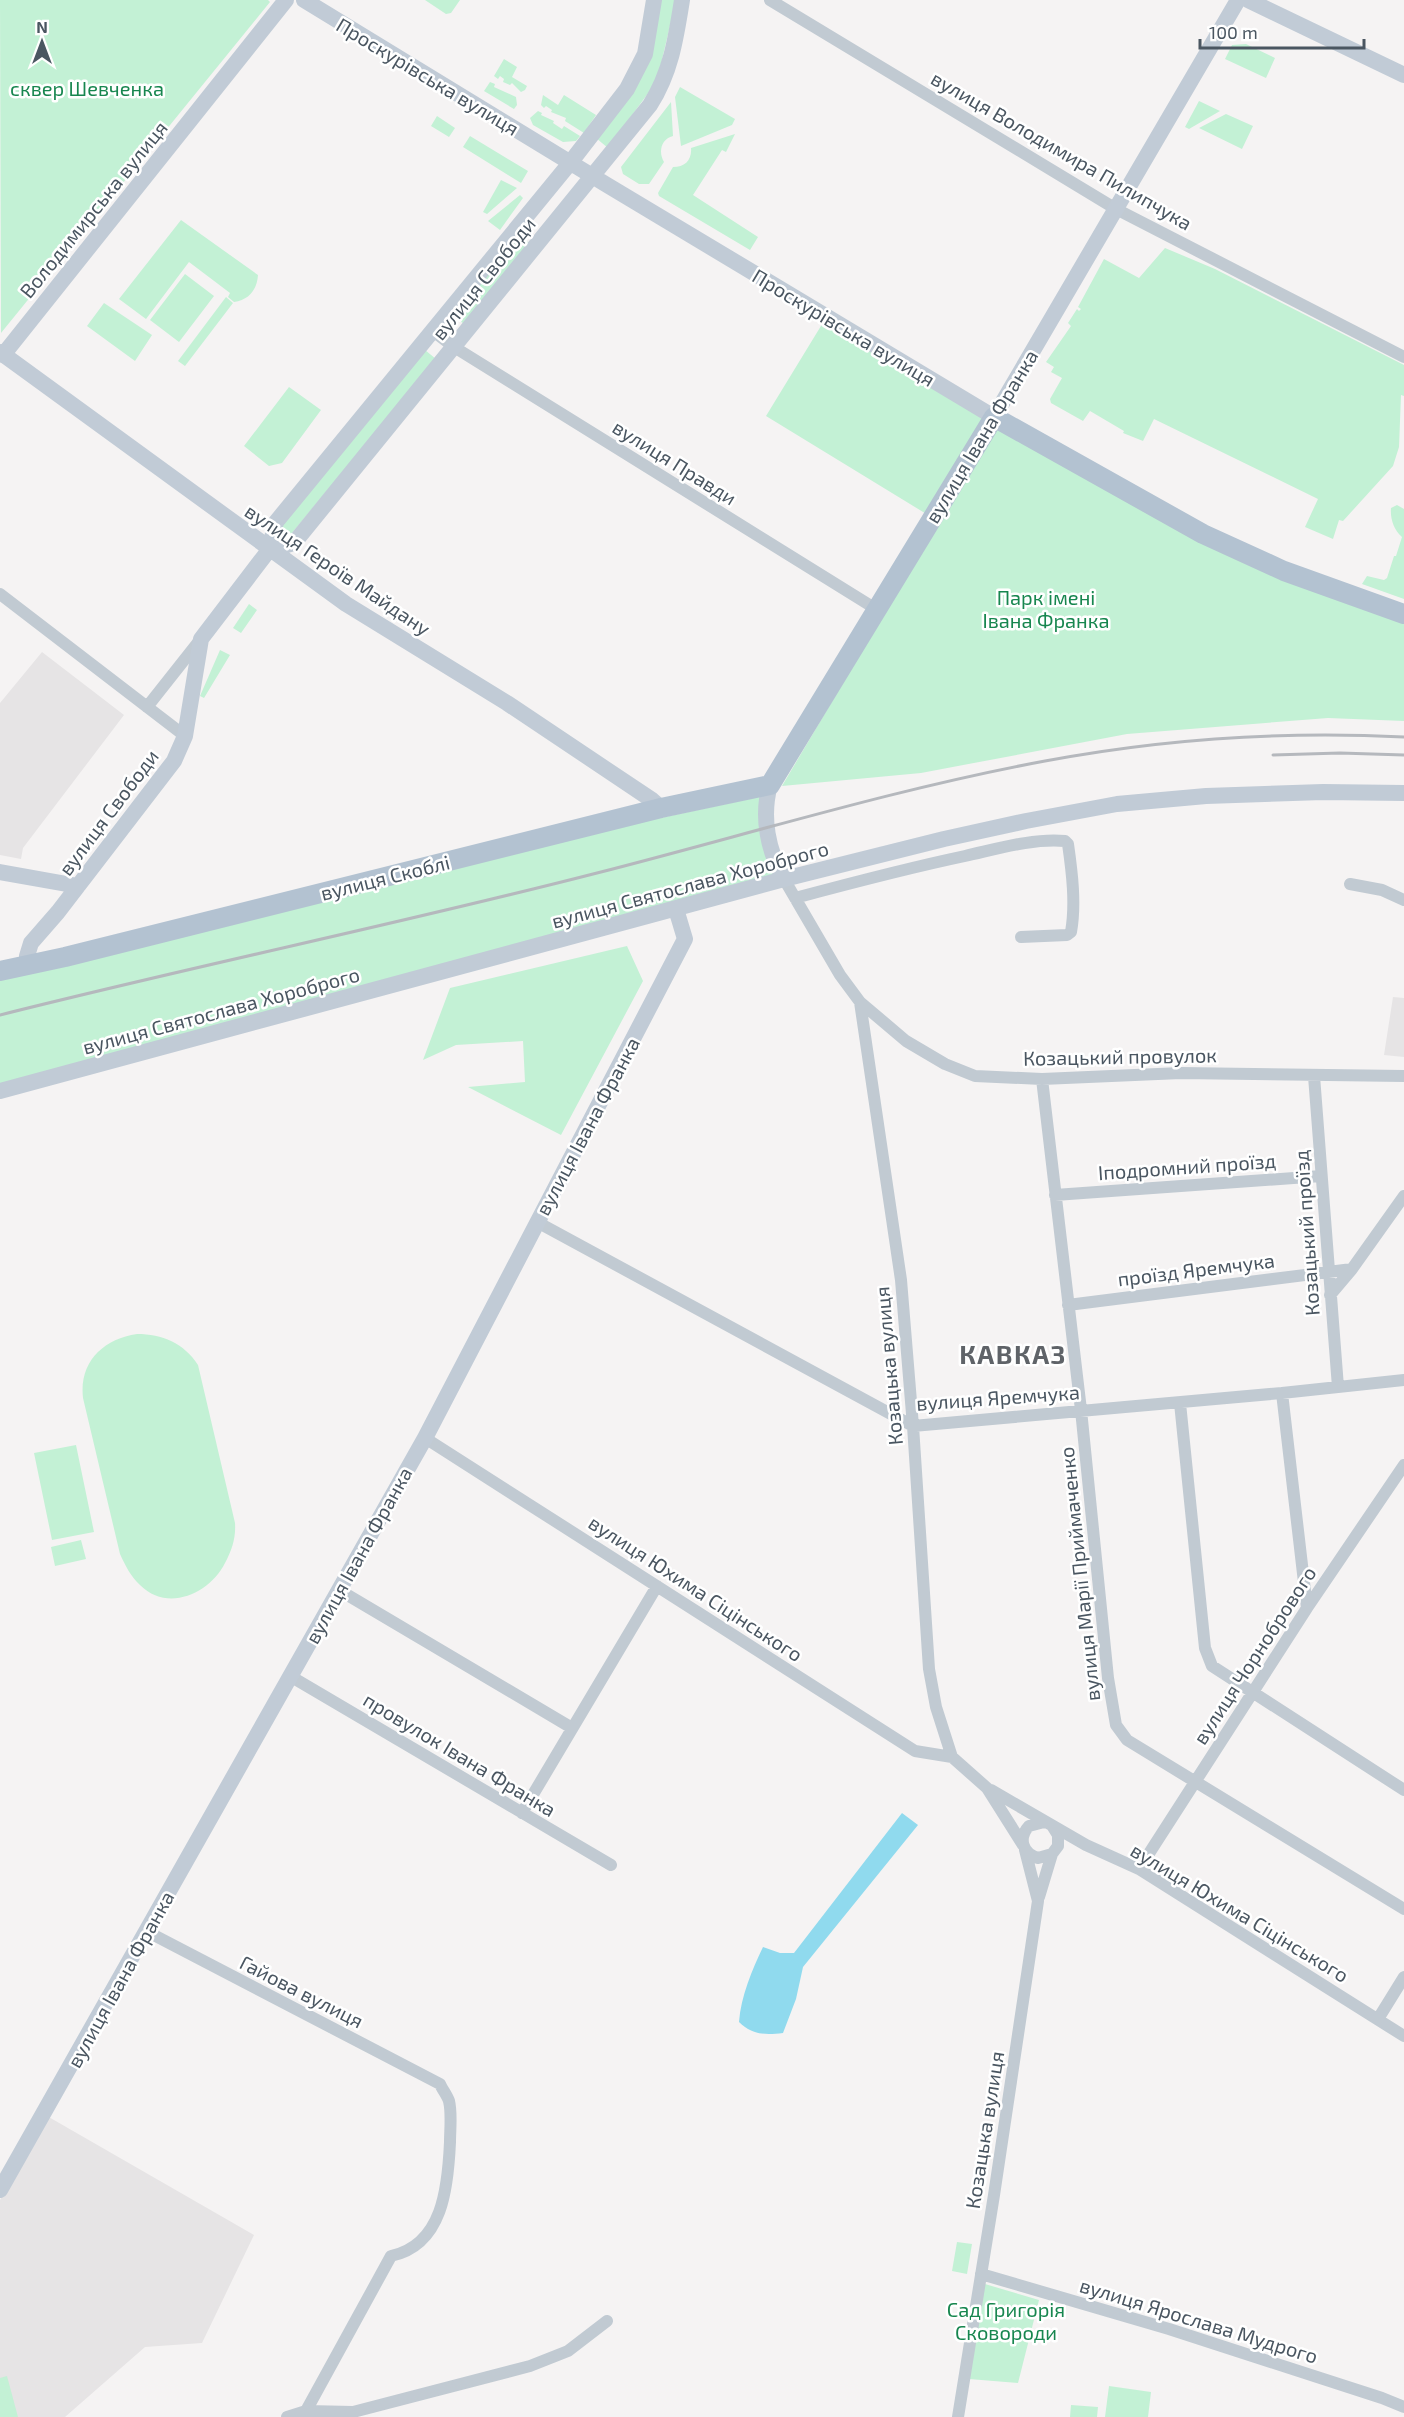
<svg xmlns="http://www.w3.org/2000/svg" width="1404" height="2417" viewBox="0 0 1404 2417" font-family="'Exo 2',sans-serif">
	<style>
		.education { fill: #e6e4e5 }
		.green { fill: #c3f1d5 }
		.water { fill: #90daee }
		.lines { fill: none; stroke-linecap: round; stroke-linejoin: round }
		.street { stroke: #c1cad2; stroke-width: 12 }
		.secondary { stroke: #c1cbd6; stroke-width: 16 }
		.primary { stroke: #b3c2d1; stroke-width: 20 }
		.rail { stroke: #b5b8bd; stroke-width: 3 }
		.labels { text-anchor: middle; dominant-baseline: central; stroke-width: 5; stroke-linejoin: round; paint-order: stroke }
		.street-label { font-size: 20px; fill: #4a5661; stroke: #fff }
		.park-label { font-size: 20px; fill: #17864f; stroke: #fff }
		.district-label { font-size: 26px; font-weight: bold; letter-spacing: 1.5px; fill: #5f6368; stroke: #fff }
	</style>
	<rect width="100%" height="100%" fill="#f5f3f3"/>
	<path class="education" d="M42,652L124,715L23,848L21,859L0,855V703Z
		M1393,997L1404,998V1057L1384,1055Z
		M47,2116L254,2235L202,2343L145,2347L65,2417H0V2200Z"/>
	<path class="green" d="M0,0H268L270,2L1,333Z
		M425,0H460L451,13L446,14Z
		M660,0H676L657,81L608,148L596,138L632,92Z
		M1246,44L1275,58L1266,78L1225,59L1232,45Z
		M504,59L517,67L512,77L527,86L525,90L521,92L512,83L510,85L503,82L504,79L500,76L498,79L494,76Z
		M490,82L495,84L494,87L516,97L517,105L514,109L484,91Z
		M680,87L735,119L732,125L681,146L675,97Z
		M543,95L558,105L564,95L596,115L584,133L565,121L566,118L551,112L552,110L546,106L544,108L541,105Z
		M1199,101L1220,111L1189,129L1185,127Z
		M671,102L673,136C661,139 658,152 664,162L649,184H639L623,174L621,167Z
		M538,111L542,113L541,115L554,121L553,123L562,129L564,126L580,136L576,141L563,142L533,125L530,118Z
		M1226,114L1253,126L1242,149L1199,128Z
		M437,116L455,128L449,137L431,126Z
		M735,134L726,152L722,150L693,195L758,237L750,250L659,196L658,193L673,167C685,167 692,160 691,148Z
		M470,136L528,171L521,183L463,147Z
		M501,180L517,188L487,214L483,212Z
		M520,195L523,198L500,230L488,221Z
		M181,220L258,275C257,290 249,300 234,302L228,297L230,293L189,262L146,319L119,299Z
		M519,235L529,243L464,324L454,316Z
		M1165,248L1215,269L1404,365V396L1401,395L1399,447L1393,466L1343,521L1339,520L1333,539L1305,527L1318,499L1154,419L1143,441L1123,433L1124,431L1090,411L1083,421L1051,403L1050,399L1062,378L1051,372L1054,367L1046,362L1071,326L1068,323L1077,309L1079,311L1081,309L1078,307L1104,259L1139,278Z
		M185,274L214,296L179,342L150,320Z
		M226,297L233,303L185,366L178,361Z
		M104,303L152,335L135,361L87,326Z
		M824,321L987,418L928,515L766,416Z
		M425,350L436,359L287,539L276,530Z
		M289,387L321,410L282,463L269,466L244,446Z
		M996,424L1201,539L1404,618V721L1328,718L1127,734L921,773L782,786Z
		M1397,505L1404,509V599L1362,584L1367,576L1384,580L1387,578L1394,556H1396L1402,537C1394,530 1390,519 1391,508Z
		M249,604L257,610L241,633L233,628Z
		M220,650L230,655L204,698L200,696Z
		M767,795L777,876L0,1087V976L576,836Z
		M627,946L643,981L561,1135L468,1087L525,1082L523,1041L456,1045L423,1060L450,988Z
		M137,1334C162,1334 184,1343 198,1365L235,1523C236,1538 232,1550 225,1563C210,1593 168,1613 140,1585C131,1577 125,1565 120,1554L83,1398C79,1362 103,1339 137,1334Z
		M76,1445L94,1532L52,1540L34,1453Z
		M81,1540L86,1559L55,1566L51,1547Z
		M957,2242L972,2244L967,2274L952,2271Z
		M985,2284L1039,2300L1018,2383L969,2379Z
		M7,2376L18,2417H0V2378Z
		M1109,2386L1151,2392L1148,2417H1105Z
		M1071,2405L1098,2407L1097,2417H1070Z"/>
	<path class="water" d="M902,1813L918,1825L803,1967L796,1999L783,2033C765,2035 752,2035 739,2022C741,1996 752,1970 763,1947L780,1953H794Z"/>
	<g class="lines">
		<path class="street" d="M770,0L1116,209L1404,357
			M433,331L454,347L876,609
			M0,594L185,736
			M147,707L200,640
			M784,879L840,975L860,1002L901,1280L913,1426L929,1669L936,1707L952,1757L987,1788L1023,1845
			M1350,884L1382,890L1404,900
			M795,898C851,883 908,868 965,856C997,849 1033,838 1065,841L1068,844C1072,872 1076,904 1071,932L1067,935L1021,937
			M860,1002L906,1041L945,1064L975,1076L1042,1079L1181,1073L1404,1076
			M1314,1076L1338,1387
			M1042,1079L1081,1410L1108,1678L1116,1725L1127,1740L1404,1909
			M1055,1195L1321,1176
			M537,1222L913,1426L1282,1393L1404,1380
			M1330,1295L1352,1269
			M1068,1305L1352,1269L1404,1196
			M1282,1393L1307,1608
			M1180,1403L1205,1648L1212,1666L1404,1790
			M425,1438L915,1751L952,1757
			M339,1590L572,1728
			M290,1676L611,1865
			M991,1790L1086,1845L1139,1869L1404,2036
			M522,1813L657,1586
			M1044,1822L1029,1826C1018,1838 1022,1853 1038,1858L1052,1854
			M1139,1869L1307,1608L1404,1465
			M1039,1897L1052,1854L1058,1846V1835L1053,1827
			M146,1931L440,2084C442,2089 447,2095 449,2101C452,2113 450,2130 450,2142C448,2187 443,2245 391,2256L306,2411
			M1378,2019L1404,1977
			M981,2274L1169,2329L1382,2398L1404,2407
			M287,2417L306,2411L353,2412L530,2366L568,2351L607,2321
			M958,2417L994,2195L1038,1901L1025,1850"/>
		<path class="secondary" d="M304,0L607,185L994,417L1238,0
			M1248,0L1404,75
			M0,352L346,604L507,703L652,800L661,808
			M3,355L286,0
			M269,550L294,543L650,105C671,72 676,38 682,0
			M770,785C761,817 768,851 784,879
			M0,872L78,886
			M29,966L27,956L31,943L58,912L174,761L185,736L201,639L269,550L276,522L570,163L627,89L645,54L654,0
			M0,1091L784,879L944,839L1026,821L1117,804L1206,796L1323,792L1404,793
			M0,2190L425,1438L685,939L676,909"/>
		<path class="primary" d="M0,971L65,957L661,808L770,785L994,417L1203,534L1284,571L1404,614"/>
		<path class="rail" d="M1273,755L1340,753L1404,755
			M0,1015C198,965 399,924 597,873C746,835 894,789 1045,761C1162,739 1285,731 1404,737"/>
	</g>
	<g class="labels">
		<g class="street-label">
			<text transform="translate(428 76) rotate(31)">Проскурівська вулиця</text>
			<text transform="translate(1062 150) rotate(30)">вулиця Володимира Пилипчука</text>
			<text transform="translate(93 209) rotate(-51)">Володимирська вулиця</text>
			<text transform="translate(483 278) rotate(-51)">вулиця Свободи</text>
			<text transform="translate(844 327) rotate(31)">Проскурівська вулиця</text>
			<text transform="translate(981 436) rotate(-59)">вулиця Івана Франка</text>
			<text transform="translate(675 462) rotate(32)">вулиця Правди</text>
			<text transform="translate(338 569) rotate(34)">вулиця Героїв Майдану</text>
			<text transform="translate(108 812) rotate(-53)">вулиця Свободи</text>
			<text transform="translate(385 877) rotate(-14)">вулиця Скоблі</text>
			<text transform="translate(690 884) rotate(-15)">вулиця Святослава Хороброго</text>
			<text transform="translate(221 1010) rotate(-15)">вулиця Святослава Хороброго</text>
			<text transform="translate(1120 1056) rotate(-1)">Козацький провулок</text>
			<text transform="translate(587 1126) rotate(-62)">вулиця Івана Франка</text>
			<text transform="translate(1187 1166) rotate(-4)">Іподромний проїзд</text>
			<text transform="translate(1306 1233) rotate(-94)">Козацький проїзд</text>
			<text transform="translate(1196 1269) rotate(-7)">проїзд Яремчука</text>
			<text transform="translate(888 1366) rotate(-95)">Козацька вулиця</text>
			<text transform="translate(998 1397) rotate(-4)">вулиця Яремчука</text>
			<text transform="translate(358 1555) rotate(-61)">вулиця Івана Франка</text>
			<text transform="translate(1079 1574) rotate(-96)">вулиця Марії Приймаченко</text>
			<text transform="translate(696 1588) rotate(33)">вулиця Юхима Сіцінського</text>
			<text transform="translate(1254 1655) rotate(-57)">вулиця Чорнобрового</text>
			<text transform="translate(460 1754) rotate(31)">провулок Івана Франка</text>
			<text transform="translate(1240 1912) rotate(31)">вулиця Юхима Сіцінського</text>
			<text transform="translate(120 1979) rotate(-61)">вулиця Івана Франка</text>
			<text transform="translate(302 1991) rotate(27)">Гайова вулиця</text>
			<text transform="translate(984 2130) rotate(-81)">Козацька вулиця</text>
			<text transform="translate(1199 2320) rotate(17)">вулиця Ярослава Мудрого</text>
		</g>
		<g class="park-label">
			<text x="87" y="88">сквер Шевченка</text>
			<text x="1046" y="597">Парк імені<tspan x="1046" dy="23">Івана Франка</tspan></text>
			<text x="1006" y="2309">Сад Григорія<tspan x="1006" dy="23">Сковороди</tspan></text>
		</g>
		<g class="district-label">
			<text x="1013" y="1353">КАВКАЗ</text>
		</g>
	</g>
	<g transform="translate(42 42)" stroke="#ffffff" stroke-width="4.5" paint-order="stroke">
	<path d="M0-4.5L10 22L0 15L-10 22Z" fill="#4a5661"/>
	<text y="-9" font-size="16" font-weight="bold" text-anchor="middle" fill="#4a5661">N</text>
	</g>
	<path d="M1200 39v9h164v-9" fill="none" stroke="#4a5661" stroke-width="3"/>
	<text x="1209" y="39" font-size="18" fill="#4a5661" stroke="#ffffff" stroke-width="4.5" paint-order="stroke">100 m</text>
</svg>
